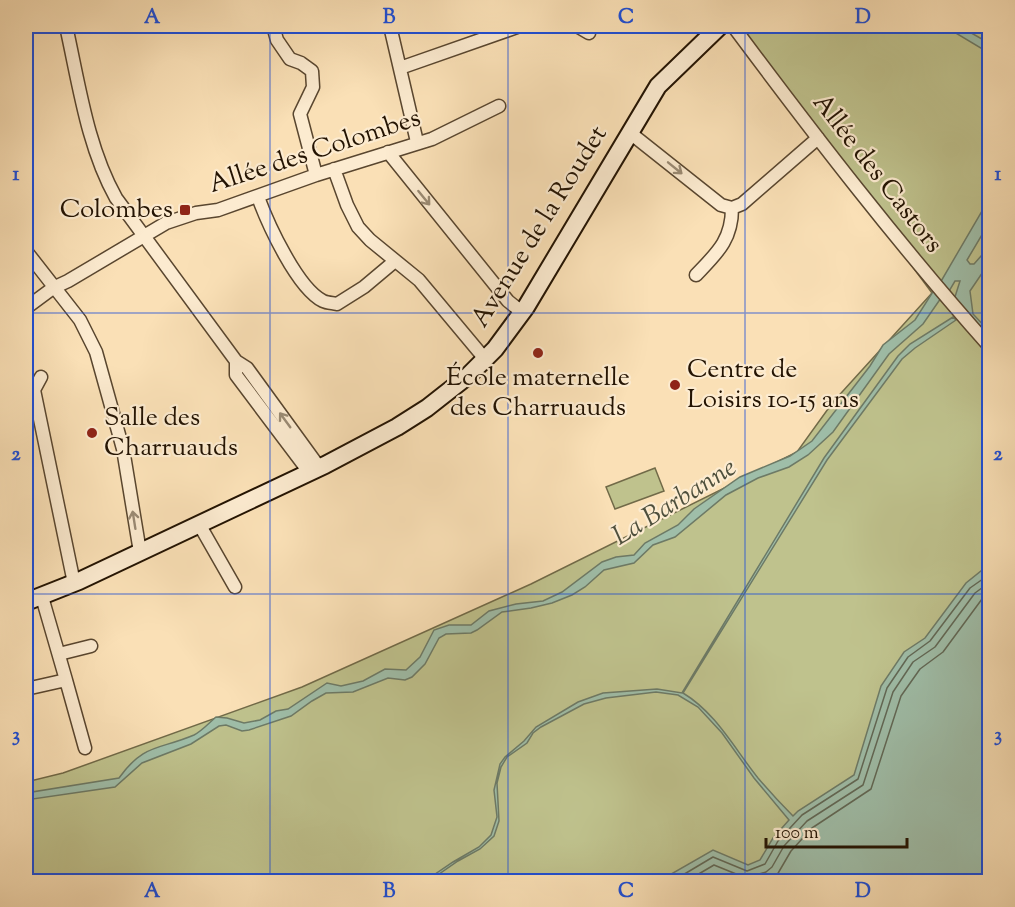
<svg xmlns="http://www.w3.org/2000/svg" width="1015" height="907" viewBox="0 0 1015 907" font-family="'Sorts Mill Goudy',serif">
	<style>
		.green { fill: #bfc28d; stroke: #716a48; stroke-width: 1.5 }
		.water { fill: #9fbea9; stroke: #6d7a66; stroke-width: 1.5 }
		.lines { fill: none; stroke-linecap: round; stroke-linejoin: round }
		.shore { stroke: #616856; stroke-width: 1.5 }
		.street-casing { stroke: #59462f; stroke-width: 15 }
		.secondary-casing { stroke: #231302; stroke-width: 20 }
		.street { stroke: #fcebd0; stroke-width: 12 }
		.secondary { stroke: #fcebd0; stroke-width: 16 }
		.oneway { stroke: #9a8a73 }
		.grid { fill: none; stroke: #1d4ed8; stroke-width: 1.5; stroke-opacity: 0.55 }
		.poi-dot { fill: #8f2418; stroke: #fcebd0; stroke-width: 2 }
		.labels { text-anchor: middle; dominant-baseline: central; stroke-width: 4.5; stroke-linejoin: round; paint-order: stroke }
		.street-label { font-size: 26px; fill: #231302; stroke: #fcebd0 }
		.poi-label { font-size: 26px; fill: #231302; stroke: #fcebd0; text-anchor: start }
		.water-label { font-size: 27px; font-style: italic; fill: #4e4f3c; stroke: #fcebd0 }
		.neatline { fill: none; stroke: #1d4ed8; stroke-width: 2 }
		.grid-label { font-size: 20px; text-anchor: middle; font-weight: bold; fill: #1d4ed8 }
	</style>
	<rect width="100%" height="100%" fill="#fae0b6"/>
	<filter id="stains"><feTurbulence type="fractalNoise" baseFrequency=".00333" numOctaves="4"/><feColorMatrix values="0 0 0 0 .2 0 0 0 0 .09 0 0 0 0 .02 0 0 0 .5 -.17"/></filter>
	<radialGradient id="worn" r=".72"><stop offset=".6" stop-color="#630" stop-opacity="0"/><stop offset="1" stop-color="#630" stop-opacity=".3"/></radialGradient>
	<path class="green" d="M734,26H989V881H26V782L63,773L302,687L531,584L797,452L833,402L932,293Z
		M655,468L664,491L615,509L606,487Z"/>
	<path class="water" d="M944,26H959L989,43V53Z
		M989,199V223L967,260L970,264H974L989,247V263L970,291L973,314L989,331V339L954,300L960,281H955L948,293L940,283Z
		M934,290L941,298L923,324L889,354L833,432L808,455L789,467L758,478L726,495L675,537L653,545L634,563L604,570L585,587L572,595L552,603L531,608L502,612L477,630L471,633L446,634L439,638L425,664L412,677L405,680L388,678L353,692L326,693L312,701L291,716L249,730L242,731L226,725L219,726L191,744L142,763L115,787L26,800V793L119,778C144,743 159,750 194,735C202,731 209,723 216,717L227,718L244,723L260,720L276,711L288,709L327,683L341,686L363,681L385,669L406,670L420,657L434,630L449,625H471L489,611L516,604L543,601L562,592L602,562L616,557L634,555L645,543L678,525L694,509L740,477L790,456L812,441L870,366L883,345L915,320Z
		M953,317L956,320L915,348L902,359L827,460L683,693C716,713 734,748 758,778C769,791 781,804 793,816L798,811L854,775L881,686L904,652L925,638L966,583L986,567L989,569V881H659L713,850L748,865L760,860L773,838L789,820L754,778L722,733L698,707L678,695L656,692L606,698L584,704L541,727L533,733L527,743L507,757L501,767L497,783L499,821L494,836L480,849L458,861L429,881H425L453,862L479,847L491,835L497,817L494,790L500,764L505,757L524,741L536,727L578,702L603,693L657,689L682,693L824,458L898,356L910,344Z"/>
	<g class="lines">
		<path class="shore" d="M671,882L713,857L747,871L765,864L778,841L802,815L858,779L887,688L908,657L930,641L970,588L990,574
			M685,882L714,865L746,878L766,872L772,867L784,846L807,821L863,785L893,692L913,662L935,647L975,593L990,582
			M767,882L777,875L791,851L812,828L871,789L901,696L920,669L943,652L982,599L990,593"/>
		<defs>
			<path id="street" d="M66,26C79,84 87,146 116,198L236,361L247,368L319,467
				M273,26L277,40L290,59L301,63L312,71L313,87L300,114L316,175
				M390,26L417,142
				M577,26L589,33
				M733,26C815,136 899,245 990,347
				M400,68L520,26
				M629,132L721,205L732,208L742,204L818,138
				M388,152L508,301L523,313
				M334,169L347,205L358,227L370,240L419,280L485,359
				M258,197C268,224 297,288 323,301C327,303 333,303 337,304L364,287L395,261
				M26,251L80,320L96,352L123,449L140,552
				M696,275C717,253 732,240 732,208
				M26,308L53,288L68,281L166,223L196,213L218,210L316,175L432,139L499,106
				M236,361V375L309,472
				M41,377L34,390L74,583
				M199,524L235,587
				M59,654L91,646
				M66,680L85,748
				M26,689L66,680L42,597"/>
			<path id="secondary" d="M26,602L79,581L325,465L397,427L427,408L469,375L495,349L526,307L658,86L720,26"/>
		</defs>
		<use href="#street" class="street-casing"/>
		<use href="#secondary" class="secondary-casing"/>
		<use href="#street" class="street"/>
		<use href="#secondary" class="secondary"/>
	</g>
	<defs><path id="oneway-shaft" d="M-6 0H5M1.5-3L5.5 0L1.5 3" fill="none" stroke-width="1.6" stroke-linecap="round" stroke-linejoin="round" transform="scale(1.5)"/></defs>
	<g class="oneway">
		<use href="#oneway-shaft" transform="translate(675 168) rotate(39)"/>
		<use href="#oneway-shaft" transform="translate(424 198) rotate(51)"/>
		<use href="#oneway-shaft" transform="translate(285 420) rotate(-126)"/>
		<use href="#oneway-shaft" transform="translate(134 520) rotate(-99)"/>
	</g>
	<path class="grid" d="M270,26V882M508,26V882M745,26V882M26,313H990M26,594H990"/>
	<g class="poi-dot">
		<rect x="179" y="204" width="12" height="12" rx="3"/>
		<circle cx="538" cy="353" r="6"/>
		<circle cx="675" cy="385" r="6"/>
		<circle cx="92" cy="433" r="6"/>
	</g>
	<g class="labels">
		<g class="street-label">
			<text transform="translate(315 152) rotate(-18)">Allée des Colombes</text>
			<text transform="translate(877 174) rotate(52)">Allée des Castors</text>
			<text transform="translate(540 227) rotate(-58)">Avenue de la Roudet</text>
		</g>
		<g class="poi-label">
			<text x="173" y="210" text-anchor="end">Colombes</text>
			<text x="687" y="370">Centre de<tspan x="687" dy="30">Loisirs 10-15 ans</tspan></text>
			<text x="538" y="378" text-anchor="middle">École maternelle<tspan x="538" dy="30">des Charruauds</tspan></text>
			<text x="104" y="418">Salle des<tspan x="104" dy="30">Charruauds</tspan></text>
		</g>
		<g class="water-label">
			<text transform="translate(675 503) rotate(-32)">La Barbanne</text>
		</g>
	</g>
	<rect width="1015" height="907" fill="none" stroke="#fae0b6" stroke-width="66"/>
	<path d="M766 838v9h141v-9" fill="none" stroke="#231302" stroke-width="3"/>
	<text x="775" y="838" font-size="18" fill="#231302" stroke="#fcebd0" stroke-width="4.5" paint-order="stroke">100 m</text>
	<rect x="33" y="33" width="949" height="841" class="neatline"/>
	<g class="grid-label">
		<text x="152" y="23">A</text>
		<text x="389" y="23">B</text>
		<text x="626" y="23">C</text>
		<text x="863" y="23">D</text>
		<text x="16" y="180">1</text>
		<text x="998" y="180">1</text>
		<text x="16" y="460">2</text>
		<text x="998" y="460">2</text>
		<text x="16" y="741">3</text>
		<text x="998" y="741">3</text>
		<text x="152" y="897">A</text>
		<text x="389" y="897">B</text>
		<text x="626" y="897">C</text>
		<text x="863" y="897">D</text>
	</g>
	<rect width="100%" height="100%" filter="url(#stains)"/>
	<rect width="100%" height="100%" fill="url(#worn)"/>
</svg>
